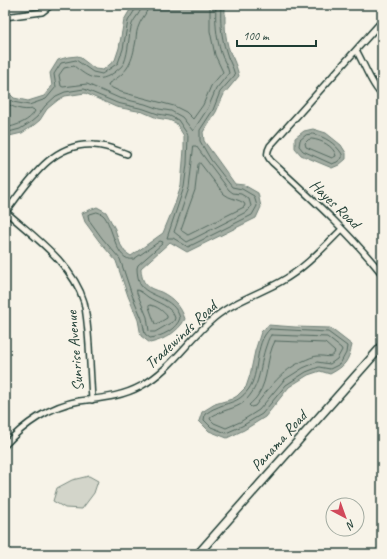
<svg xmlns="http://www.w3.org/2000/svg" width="387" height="559" viewBox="0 0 387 559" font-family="Caveat,sans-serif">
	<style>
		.green { fill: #d3d5ca; stroke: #79897f }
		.water { fill: #a4ada3; stroke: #6f8077 }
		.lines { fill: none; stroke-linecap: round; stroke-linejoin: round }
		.shore { stroke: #546a60; stroke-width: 1 }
		.street-casing { stroke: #1f3d34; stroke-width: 8 }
		.secondary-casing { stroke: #1f3d34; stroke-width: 10 }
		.street { stroke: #f7f3e8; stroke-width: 5 }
		.secondary { stroke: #f7f3e8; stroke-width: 7 }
		.labels { text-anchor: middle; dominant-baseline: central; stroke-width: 3; stroke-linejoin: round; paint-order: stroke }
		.street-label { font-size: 16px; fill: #1f3d34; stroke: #f7f3e8 }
	</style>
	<rect width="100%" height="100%" fill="#f7f3e8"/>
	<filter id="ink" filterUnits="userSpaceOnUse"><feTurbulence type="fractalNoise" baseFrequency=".025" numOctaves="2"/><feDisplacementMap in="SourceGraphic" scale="8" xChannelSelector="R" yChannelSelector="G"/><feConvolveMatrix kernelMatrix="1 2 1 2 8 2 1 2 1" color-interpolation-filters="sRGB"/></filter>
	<g filter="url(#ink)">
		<path class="green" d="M89,476L98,481L94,493L82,509L65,508L53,501L57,488L72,480Z"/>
		<path class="water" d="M135,5H225C225,21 224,37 230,52C234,60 237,67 239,76L224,94L216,112L203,132L204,141L235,184L244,185L258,193L261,207L256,218L187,252L170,242L141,268C141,272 142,280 145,283C148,288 155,290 161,292C173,298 181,306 185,319C178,332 164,340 150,343L141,336L138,320L128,296L116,261L99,241L85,222L82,213L97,207L106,212L115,229L119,242L125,252L131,256L163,233L175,204L181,186L184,149V136L176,123L169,120L157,118L143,112L116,107L85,93L65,96L58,100L47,109L40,120L34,125L22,133L5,137V89L14,98L28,101L44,96L52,86L50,73L58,60L68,57L78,56L95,69L103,70L115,60L119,48L124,20L131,8Z
			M313,129L326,133L341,145L346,153V159L339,165L332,168L301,155L295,148V138L304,131Z
			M268,325L295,327L330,328L352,345C348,362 345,366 330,374L320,371L308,375L289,387L265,417L244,430L227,438L209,431L199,421L202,412L215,404L232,399L237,396L246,387L250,375L255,351L261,332Z"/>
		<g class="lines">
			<path class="shore" d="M142,5C141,13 135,17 132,24C128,37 129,51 124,63C122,67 118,69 115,72C98,84 89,78 74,66L64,68L59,75L61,86L63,87L87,84L119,98L145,104L159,109L171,111L182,117L193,131L208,108L216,89L229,73C228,66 223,60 221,53C216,36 215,22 216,5
				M148,5C148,13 142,17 139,25C137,29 136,35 136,40C132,62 129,72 109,83L108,86L121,92L174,106L186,112L193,119L203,105L211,86L223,72L215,55L210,31V5
				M5,95L13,102L29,105L46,99L56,87L54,74L61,63L76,60L93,72L102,74L118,63L123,49L128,21L136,8L137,5
				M5,102C12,108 24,111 33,109L35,111C30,121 16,126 5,128
				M5,133L20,129L31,122L37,117L45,106L56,96L65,92L84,89L117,103L144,109L158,114L170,116L178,120L188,135L187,164L184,187L167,238H173L188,247L252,215L257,206L254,196L242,189L232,187L211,160L200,141V130L213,110L220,92L235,75C233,66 228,60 226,51C221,36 220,21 221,5
				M313,134C325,137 335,143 342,154V158L337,162L332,164L303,151L299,146L300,140L306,135Z
				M312,139C321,140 334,146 336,156L332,158L306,147L305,143L308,140Z
				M194,146H196L229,190L233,193L241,194L249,199L251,206L248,211L187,242L174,232L189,188Z
				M200,163L224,194C230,199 238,199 244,203L245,205L244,207L188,235L182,231L181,229L195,190L198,165Z
				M97,212C98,212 102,214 103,215C113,224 115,263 134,259L160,241L163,242L162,244L138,265L137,268C137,273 138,279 140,284C147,297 174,296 180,318C177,329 161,337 150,338L145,334L142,319L132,295L120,259L102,238L89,220L88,215Z
				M137,290C141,291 144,294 148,297C157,303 172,306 175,318L174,321L155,332H150L149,331L147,317L137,293Z
				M150,305C157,306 163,311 167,316V318L157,324H155L149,307Z
				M270,329L328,332L347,346L346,353L340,364L330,369L319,367L306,372L286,385L262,414L242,426L226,433L211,427L204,420L205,414C209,412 212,409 216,408C230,401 237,404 248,390C261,373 253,344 270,329Z
				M271,335L327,337L341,348L342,350L337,359L330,364L317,362L303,368L284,380L259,410L240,422L226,428L214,423L210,419L211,417C221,410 236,409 244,402C261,386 259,369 265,349C267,344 268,338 271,335Z
				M275,341L325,343L335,352C331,360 325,355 318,356C313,356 308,359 303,361C282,370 269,388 255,406L251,407L249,405C252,402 256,399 258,395C269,379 266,357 275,341Z"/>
			<defs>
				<path id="street" d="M5,17L42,12L51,5
					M382,21L270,146C266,153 267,157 272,162C311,198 350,233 382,274
					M356,50C364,63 371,85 382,95
					M5,211C33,236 73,264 84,302C87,316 88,331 89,345C90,363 91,381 92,400
					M5,213C28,183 51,142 94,145C105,145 116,150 127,154
					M5,445C24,424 50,406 79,401C101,398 121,397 141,386C171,370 188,340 214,318C233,302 258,294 280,282C304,269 323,248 342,229"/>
				<path id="secondary" d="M198,554L382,346"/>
			</defs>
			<use href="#street" class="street-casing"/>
			<use href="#secondary" class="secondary-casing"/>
			<use href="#street" class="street"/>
			<use href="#secondary" class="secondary"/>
		</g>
	</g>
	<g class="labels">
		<g class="street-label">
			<text transform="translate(335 204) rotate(44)">Hayes Road</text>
			<text transform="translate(181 335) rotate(-43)">Tradewinds Road</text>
			<text transform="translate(75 351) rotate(-95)">Sunrise Avenue</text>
			<text transform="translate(279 441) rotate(-48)">Panama Road</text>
		</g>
	</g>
	<rect width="387" height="559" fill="none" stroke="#f7f3e8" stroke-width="20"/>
	<rect x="10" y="10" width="367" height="539" fill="none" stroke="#1f3d34" stroke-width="1.5" filter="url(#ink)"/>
	<g transform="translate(345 517) rotate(139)"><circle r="19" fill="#f7f3e8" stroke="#a1aaa0"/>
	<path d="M0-3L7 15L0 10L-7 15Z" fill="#d1495b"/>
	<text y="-6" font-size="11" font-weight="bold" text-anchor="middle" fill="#1f3d34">N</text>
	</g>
	<path d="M237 40v6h79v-6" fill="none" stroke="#1f3d34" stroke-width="2"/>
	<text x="243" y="40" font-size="12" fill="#1f3d34" stroke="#f7f3e8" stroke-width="3" paint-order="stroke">100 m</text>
</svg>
